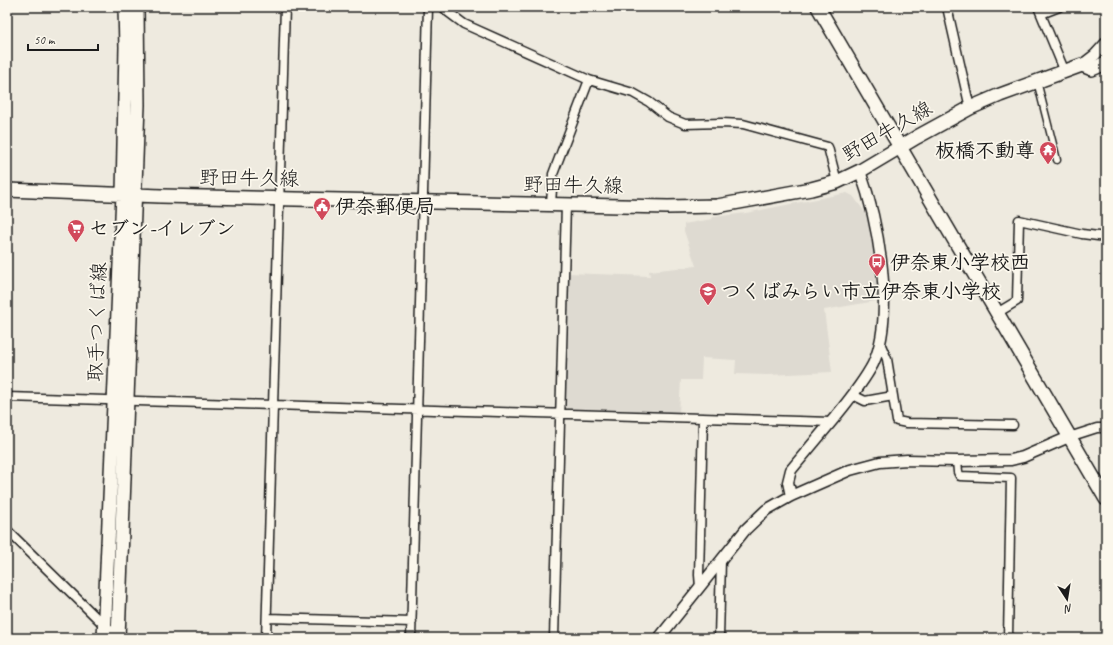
<svg xmlns="http://www.w3.org/2000/svg" width="1113" height="645" viewBox="0 0 1113 645" font-family="Caveat,'Klee One',sans-serif">
	<style>
		.built { fill: #dedad1 }
		.lines { fill: none; stroke-linecap: round; stroke-linejoin: round }
		.pedestrian-casing { stroke: #1c1c1c; stroke-width: 9 }
		.minor-casing { stroke: #1c1c1c; stroke-width: 11 }
		.tertiary-casing { stroke: #1c1c1c; stroke-width: 13 }
		.primary-casing { stroke: #1c1c1c; stroke-width: 16 }
		.pedestrian { stroke: #fbf7ec; stroke-width: 6 }
		.minor { stroke: #fbf7ec; stroke-width: 8 }
		.tertiary { stroke: #fbf7ec; stroke-width: 10 }
		.primary { stroke: #fbf7ec; stroke-width: 13 }
		.labels { text-anchor: middle; dominant-baseline: central; stroke-width: 3.5; stroke-linejoin: round; paint-order: stroke }
		.street-label { font-size: 20px; fill: #1c1c1c; stroke: #fbf7ec }
		.poi-label { font-size: 20px; font-weight: bold; fill: #1c1c1c; stroke: #fbf7ec; text-anchor: start }
	</style>
	<rect width="100%" height="100%" fill="#eeeadf"/>
	<filter id="ink" filterUnits="userSpaceOnUse"><feTurbulence type="fractalNoise" baseFrequency=".025" numOctaves="2"/><feDisplacementMap in="SourceGraphic" scale="8" xChannelSelector="R" yChannelSelector="G"/><feConvolveMatrix kernelMatrix="1 2 1 2 8 2 1 2 1" color-interpolation-filters="sRGB"/></filter>
	<g filter="url(#ink)">
		<path class="built" d="M847,193L853,196L867,215L875,262L878,295L876,301L824,310L832,372L768,375L735,374L736,360L702,358L701,380H681L679,413L563,408L567,273L650,276L649,271L696,266L684,231V224L712,219L713,217L746,213Z"/>
		<g class="lines">
			<defs>
				<path id="pedestrian" d="M1037,81L1057,160"/>
				<path id="minor" d="M443,7L448,12L464,24L589,80L633,93L649,102L668,117L685,124L722,123L743,124L828,147L837,182
					M947,7L970,108
					M1038,7L1065,72
					M1041,14L1059,7
					M551,204L553,174L589,80
					M997,313L1017,301L1019,220L1082,234L1106,237
					M880,343L887,359L897,421L907,423L1013,425
					M853,395L865,401L893,396
					M7,397L831,422
					M1069,437L1097,428H1106
					M957,461L958,472L960,476L1011,478L1008,638
					M7,530L105,626L120,638
					M700,587L699,575L703,419
					M267,618L412,622
					M266,638L285,7
					M411,638L428,7
					M554,638L566,205
					M719,638L721,560"/>
				<path id="tertiary" d="M1082,65L1095,55L1106,43
					M791,496L788,482L791,470C806,452 821,434 836,416C849,400 863,383 873,364C896,315 878,221 860,171
					M659,638L746,529L766,510L791,496L850,470L880,462L907,460L957,461L1011,460L1023,457L1069,437"/>
				<path id="primary" d="M818,7L1106,499
					M7,190L161,196L668,207L717,206L811,189L837,182L860,171L917,137L970,108L1000,95L1082,65L1092,69L1106,63
					M104,638L123,194L126,47L125,7
					M118,638L138,105L137,7"/>
			</defs>
			<use href="#pedestrian" class="pedestrian-casing"/>
			<use href="#minor" class="minor-casing"/>
			<use href="#tertiary" class="tertiary-casing"/>
			<use href="#primary" class="primary-casing"/>
			<use href="#pedestrian" class="pedestrian"/>
			<use href="#minor" class="minor"/>
			<use href="#tertiary" class="tertiary"/>
			<use href="#primary" class="primary"/>
		</g>
	</g>
	<defs>
		<symbol id="temple-pin" viewBox="-11 -11 22 30"><path d="M0 17L-7.5 6A9.5 9.5 0 1 1 7.5 6Z" fill="#d1495b" stroke="#fbf7ec"/><path d="M0-6L5-2H3V0L6.5 2.5H4V6H1.5V3h-3V6H-4V2.5H-6.5L-3 0V-2H-5Z" fill="#fff"/></symbol>
		<symbol id="civic-pin" viewBox="-11 -11 22 30"><path d="M0 17L-7.5 6A9.5 9.5 0 1 1 7.5 6Z" fill="#d1495b" stroke="#fbf7ec"/><path d="M-.6-6.5H3V-4.5H.6V-3L4-1V1h2V6H-6V1h2V-1L-.6-3ZM-1.2 2.5V6h2.4V2.5Z" fill="#fff"/></symbol>
		<symbol id="supermarket-pin" viewBox="-11 -11 22 30"><path d="M0 17L-7.5 6A9.5 9.5 0 1 1 7.5 6Z" fill="#d1495b" stroke="#fbf7ec"/><path d="M-6-5.5h2.5l.6 2H6L4.5 2H-2.5L-4.4-4H-6ZM-1.5 3.2a1.3 1.3 0 1 0 .1 0ZM3 3.2a1.3 1.3 0 1 0 .1 0Z" fill="#fff"/></symbol>
		<symbol id="bus-pin" viewBox="-11 -11 22 30"><path d="M0 17L-7.5 6A9.5 9.5 0 1 1 7.5 6Z" fill="#d1495b" stroke="#fbf7ec"/><path d="M-5-6H5V4H4V6H2V4H-2V6H-4V4H-5ZM-3.5-4V0h7V-4ZM-3.5 1.2v1.5H-2V1.2ZM2 1.2v1.5H3.5V1.2Z" fill="#fff"/></symbol>
		<symbol id="school-pin" viewBox="-11 -11 22 30"><path d="M0 17L-7.5 6A9.5 9.5 0 1 1 7.5 6Z" fill="#d1495b" stroke="#fbf7ec"/><path d="M0-5L7-2L0 1L-7-2ZM-4 1L0 2.5L4 1V4Q0 6-4 4Z" fill="#fff"/></symbol>
	</defs>
	<g fill-rule="evenodd">
		<use href="#temple-pin" x="1038" y="140" width="20" height="27"/>
		<use href="#civic-pin" x="312" y="196" width="20" height="27"/>
		<use href="#supermarket-pin" x="66" y="218" width="20" height="27"/>
		<use href="#bus-pin" x="867" y="252" width="20" height="27"/>
		<use href="#school-pin" x="698" y="281" width="20" height="27"/>
	</g>
	<g class="labels">
		<g class="street-label">
			<text transform="translate(887 131) rotate(-30)">野田牛久線</text>
			<text transform="translate(249 178) rotate(1)">野田牛久線</text>
			<text transform="translate(573 185) rotate(1)">野田牛久線</text>
			<text transform="translate(97 322) rotate(-88)">取手つくば線</text>
		</g>
		<g class="poi-label">
			<text x="1035" y="150" text-anchor="end">板橋不動尊</text>
			<text x="335" y="206">伊奈郵便局</text>
			<text x="89" y="228">セブン-イレブン</text>
			<text x="890" y="262">伊奈東小学校西</text>
			<text x="721" y="291">つくばみらい市立伊奈東小学校</text>
		</g>
	</g>
	<rect width="1113" height="645" fill="none" stroke="#fbf7ec" stroke-width="24"/>
	<rect x="12" y="12" width="1089" height="621" fill="none" stroke="#1c1c1c" stroke-width="1.5" filter="url(#ink)"/>
	<g transform="translate(1067 599) rotate(168)" stroke="#fbf7ec" stroke-width="3" paint-order="stroke">
	<path d="M0-3L7 15L0 10L-7 15Z" fill="#1c1c1c"/>
	<text y="-6" font-size="11" font-weight="bold" text-anchor="middle" fill="#1c1c1c">N</text>
	</g>
	<path d="M28 44v6h70v-6" fill="none" stroke="#1c1c1c" stroke-width="2"/>
	<text x="34" y="44" font-size="12" fill="#1c1c1c" stroke="#fbf7ec" stroke-width="3" paint-order="stroke">50 m</text>
</svg>
